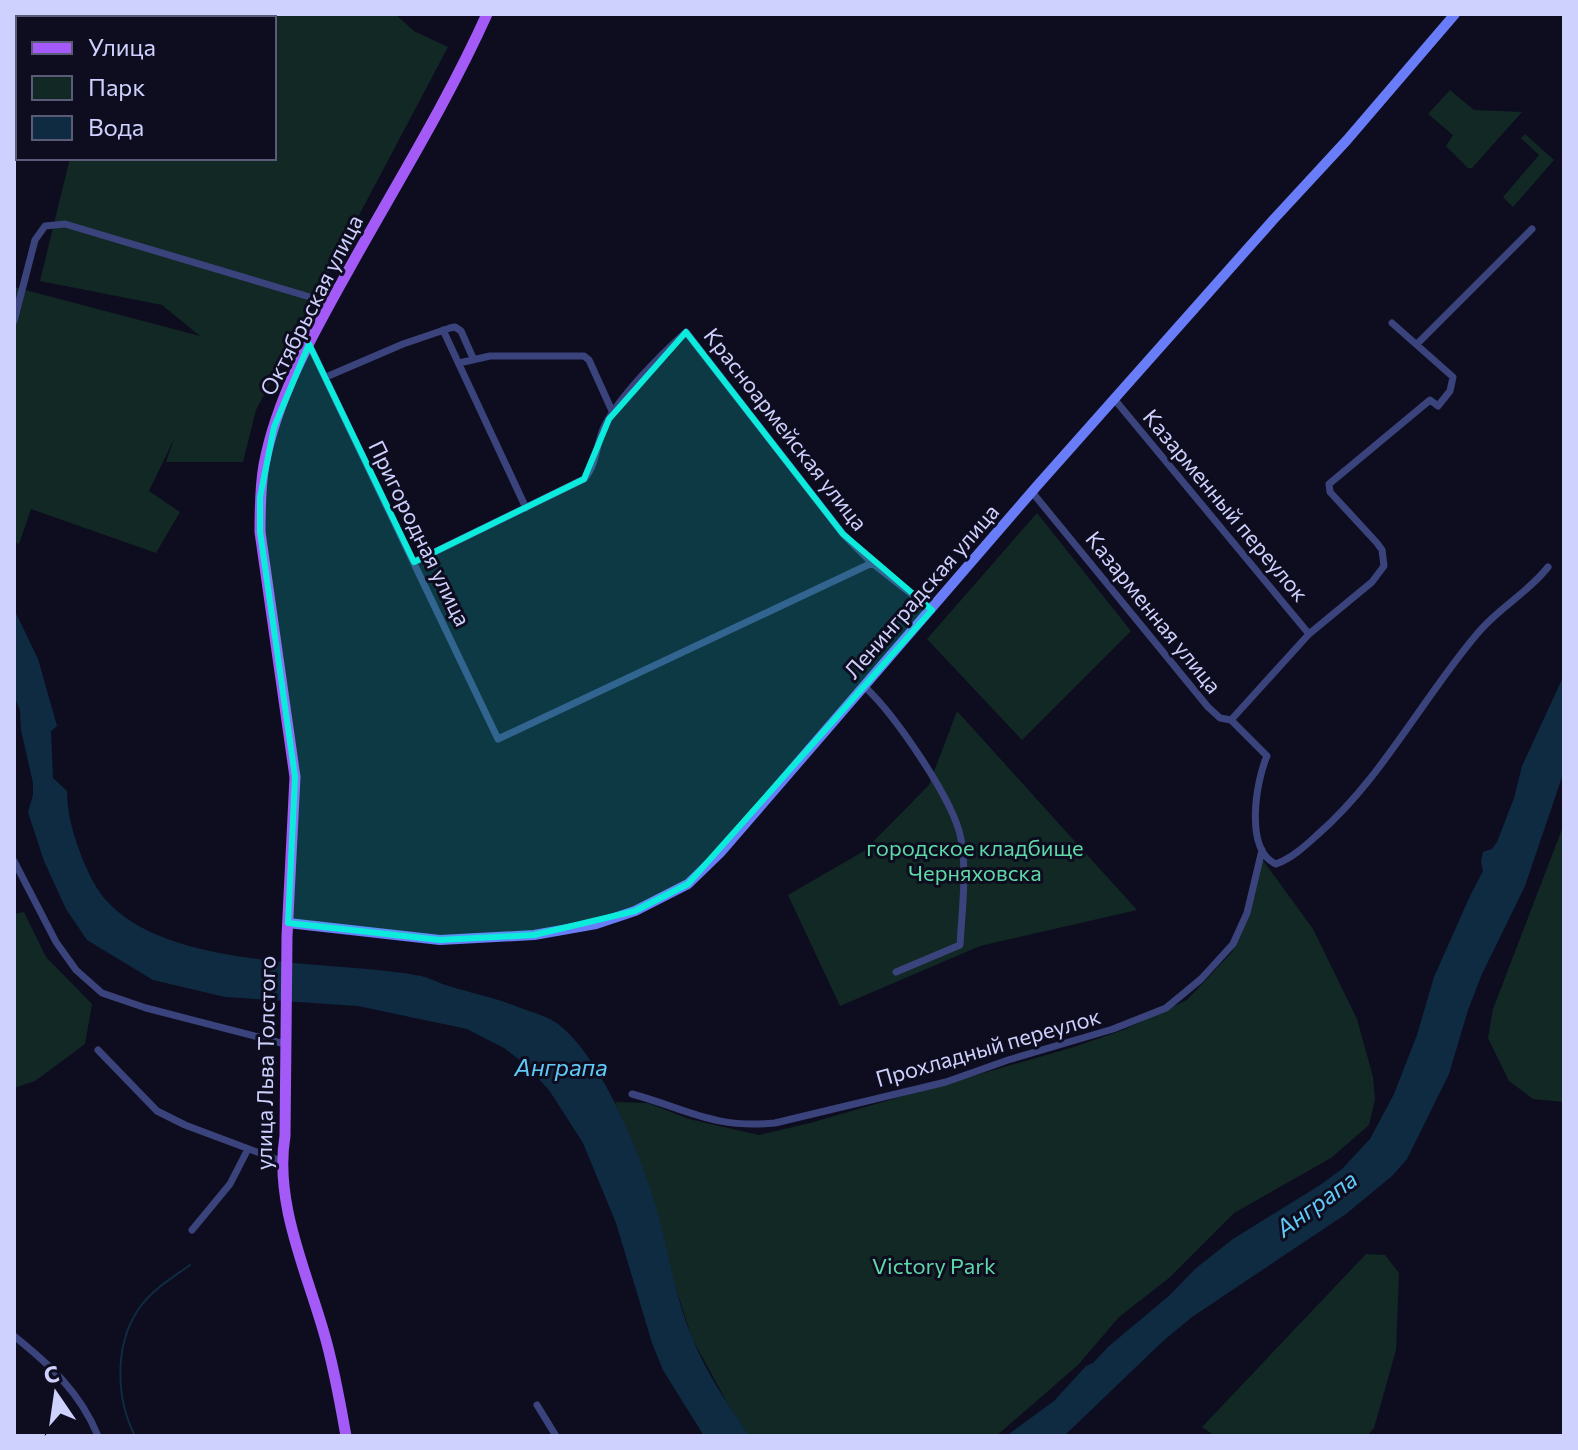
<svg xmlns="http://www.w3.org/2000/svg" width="1578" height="1450" viewBox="0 0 1578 1450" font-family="Commissioner,sans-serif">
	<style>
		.green { fill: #112824 }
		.water { fill: #0e2b42 }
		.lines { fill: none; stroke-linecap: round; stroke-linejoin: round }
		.stream { stroke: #0e2b42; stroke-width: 2 }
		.street { stroke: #3b437c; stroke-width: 7 }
		.secondary { stroke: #6a7df8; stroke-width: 10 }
		.primary { stroke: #a35af7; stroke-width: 11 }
		.marked { fill: #0cebdc; fill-opacity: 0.2; stroke: #0cebdc; stroke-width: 6; stroke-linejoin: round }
		.labels { text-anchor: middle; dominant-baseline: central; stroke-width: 6; stroke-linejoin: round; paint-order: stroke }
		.street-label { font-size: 22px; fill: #ced0fd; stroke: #0e0d1f }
		.park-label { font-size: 22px; fill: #5ed8a6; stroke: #0e0d1f }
		.water-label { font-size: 24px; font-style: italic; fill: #61caf7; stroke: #0e0d1f }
	</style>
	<rect width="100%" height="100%" fill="#0e0d1f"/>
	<path class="green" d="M105,14H395L414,31L448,47L256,410L243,462H166L174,439L149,491L180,512L156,553L31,509L19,544L14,542V287L200,336L162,305L40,281L70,158H274V18H104Z
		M1450,90L1474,110L1522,112L1472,168H1468L1446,146L1453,135L1428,114Z
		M1525,134L1554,160L1513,207L1503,197L1539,155L1521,138Z
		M1037,513L1131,631L1022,740L927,639Z
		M957,711L1137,910L980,946L840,1006L788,895L864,851L929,785Z
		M1564,824V1102L1533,1099L1509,1081L1488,1038L1493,1009Z
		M1262,859L1313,929L1357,1019L1373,1077L1375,1100L1369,1125L1331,1158L1234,1213L1169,1278L1119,1317L1078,1365L996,1436H750L730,1408L692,1338L670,1270L659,1220L615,1102L648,1103L689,1119L759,1135L810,1123L1074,1047L1123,1030L1187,1000L1232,952L1250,911Z
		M24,912L46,957L92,1004L85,1044L35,1081L14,1088V914Z
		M1366,1254L1385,1255L1399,1273L1396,1350L1374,1428L1367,1436H1215L1202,1427Z"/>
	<path class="water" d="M14,609L38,659L57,726L51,731L53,778L67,791C67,813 73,834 81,855C87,870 94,886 104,898C167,972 332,959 421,976C431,978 440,984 449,986C471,993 492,997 513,1005C527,1011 546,1015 558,1024C603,1058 646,1166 660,1221C670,1260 676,1299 692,1337C706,1373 728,1405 750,1436H704L663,1370L652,1343L616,1223L583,1143L549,1090L525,1064L504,1048L467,1029L358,1006L225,997L153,980L87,940L66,909L44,861L28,812L33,795V783L21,730L20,710L14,696Z
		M1564,675V771L1525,886L1482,974L1468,1010L1449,1074L1407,1159L1392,1176L1346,1214L1192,1317L1162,1342L1064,1436H1006L1054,1401L1086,1366L1093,1363L1108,1347L1170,1295L1195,1269L1233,1239L1320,1185L1342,1169L1370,1139L1394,1094L1417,1035L1434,977L1470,896L1483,871L1481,862L1483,852L1492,849L1497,842L1514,798L1522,766Z"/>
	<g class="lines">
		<path class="stream" d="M135,1436C116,1399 114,1346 138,1310C150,1291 172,1278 190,1265"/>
		<path class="street" d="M14,321L35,240L45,226L65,224L330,303
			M443,330L526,508
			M309,344L498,739L872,563
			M1417,344L1532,229
			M459,363L490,356H584L589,360L613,413
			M326,377L403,344L450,328L455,327L461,331L473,358
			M1115,400L1309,634
			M1032,492L1208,707L1220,718L1231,720L1267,756C1256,781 1244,850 1276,864C1292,858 1304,847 1316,836C1381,780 1422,699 1477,634C1498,608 1528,593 1548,567
			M414,562L584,479C597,465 596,444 604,427C619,397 660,355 686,332L843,534L872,563L932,610
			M865,687C894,714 954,800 961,839C967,873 962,910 960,945L896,972
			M1231,720L1309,634L1372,582L1384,566L1382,550L1377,543L1330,492L1329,484L1430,400L1438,406L1450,391L1453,377L1392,323
			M14,861L56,942L76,970L102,993L146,1008L285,1044
			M98,1050L157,1111L185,1125L281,1161
			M632,1094C687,1109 714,1129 775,1123L946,1082L1008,1060L1113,1029L1166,1008L1201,979L1233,944L1247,913L1262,850
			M192,1230L230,1184L248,1149
			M14,1336C50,1365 80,1392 98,1436
			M537,1405L556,1436"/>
		<path class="secondary" d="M288,923L440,940L534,935L596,924L635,911L688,884L720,853L1036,487L1273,220L1347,140L1455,14"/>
		<path class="primary" d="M346,1436C340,1402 334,1367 324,1333C306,1270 274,1202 285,1136L287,936L295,777L260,532C260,510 260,487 264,465C277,396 314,332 348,271C395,186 447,103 487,14"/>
	</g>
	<path class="marked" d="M686,332L843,534L932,610L688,884L635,911L534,935L440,940L288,923L295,777L260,532V497L274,427L309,344L414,562L584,479L609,419Z"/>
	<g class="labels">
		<g class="street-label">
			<text transform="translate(311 305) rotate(-63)">Октябрьская улица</text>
			<text transform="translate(786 429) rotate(52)">Красноармейская улица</text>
			<text transform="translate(1226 505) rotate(50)">Казарменный переулок</text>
			<text transform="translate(420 533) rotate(64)">Пригородная улица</text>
			<text transform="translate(921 591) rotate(-49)">Ленинградская улица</text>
			<text transform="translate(1154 612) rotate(51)">Казарменная улица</text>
			<text transform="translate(988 1047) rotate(-16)">Прохладный переулок</text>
			<text transform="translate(265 1063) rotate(-89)">улица Льва Толстого</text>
		</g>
		<g class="park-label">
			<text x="975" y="847">городское кладбище<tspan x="975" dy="25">Черняховска</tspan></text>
			<text x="934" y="1265">Victory Park</text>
		</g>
		<g class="water-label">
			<text x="561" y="1066">Анграпа</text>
			<text transform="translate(1316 1203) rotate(-36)">Анграпа</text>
		</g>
	</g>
	<rect width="1578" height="1450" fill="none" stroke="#ced0fd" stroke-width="32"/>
	<rect x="16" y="16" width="260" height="144" fill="#0e0d1f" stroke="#5b5b78" stroke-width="2"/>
	<rect x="32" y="42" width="40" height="12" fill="#a35af7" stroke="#5b5b78" stroke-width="2"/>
	<text x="88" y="56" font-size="24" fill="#ced0fd">Улица</text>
	<rect x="32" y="76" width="40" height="24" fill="#112824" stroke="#5b5b78" stroke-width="2"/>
	<text x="88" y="96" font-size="24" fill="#ced0fd">Парк</text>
	<rect x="32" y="116" width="40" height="24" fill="#0e2b42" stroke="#5b5b78" stroke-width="2"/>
	<text x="88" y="136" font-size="24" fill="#ced0fd">Вода</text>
	<g transform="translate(56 1394) rotate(347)" stroke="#0e0d1f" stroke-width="6" paint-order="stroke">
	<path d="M0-6L14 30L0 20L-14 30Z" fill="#ced0fd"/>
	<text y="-12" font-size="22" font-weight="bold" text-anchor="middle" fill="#ced0fd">С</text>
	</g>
</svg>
